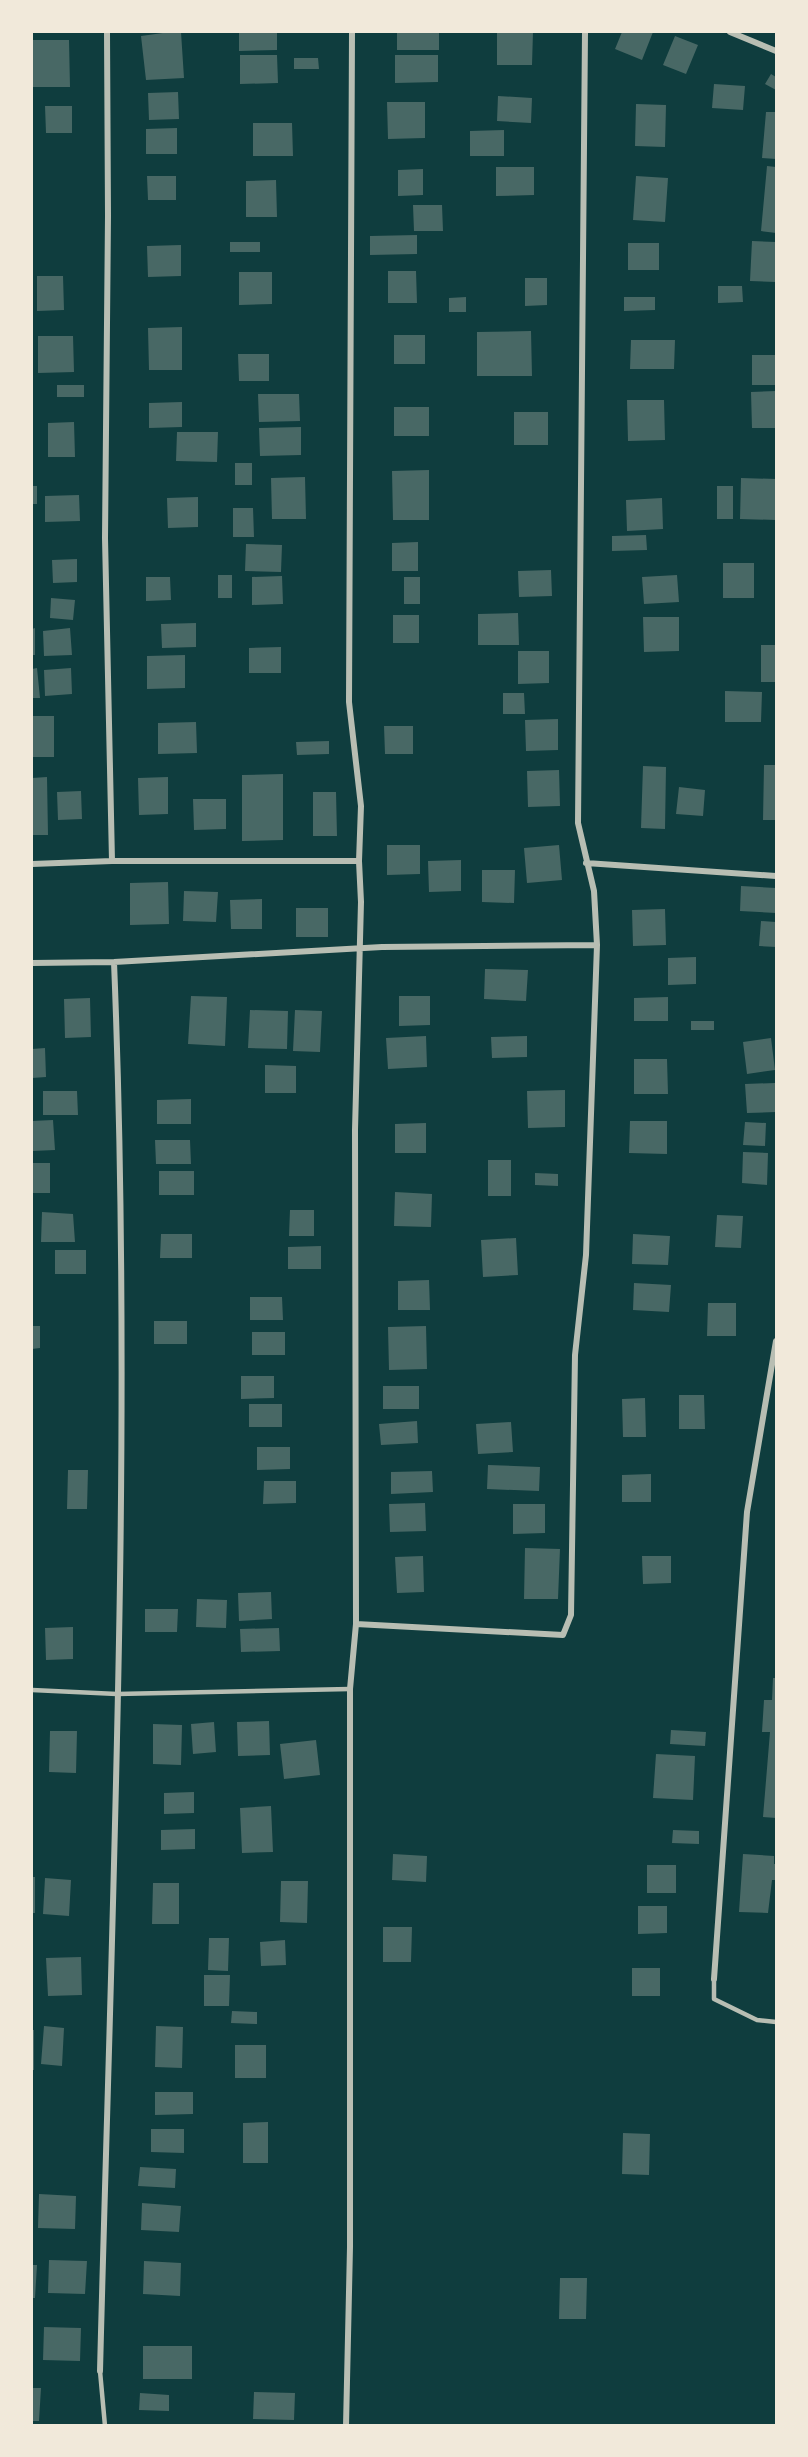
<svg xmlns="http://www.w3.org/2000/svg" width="808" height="2457" viewBox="0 0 808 2457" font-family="Ubuntu,sans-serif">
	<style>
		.building { fill: #486865 }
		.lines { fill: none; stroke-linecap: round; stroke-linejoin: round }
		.service { stroke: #b8beb3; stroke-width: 4.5 }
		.minor { stroke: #b8beb3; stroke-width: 6 }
	</style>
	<rect width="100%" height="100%" fill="#0f3d3e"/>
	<path class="building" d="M170,32H181L184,78L146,80L141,36Z
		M239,32H277V50L239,51Z
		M397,32H439V50H397Z
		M497,32H533L532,65H497Z
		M622,32H653L642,60L615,49Z
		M675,36L698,45L686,74L663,65Z
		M32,40H69L70,87H32Z
		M240,55H277L278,83L240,84Z
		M395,55H438V82L395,83Z
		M294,58H318L319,69H294Z
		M771,74L776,77V90L765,84Z
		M714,84L745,86L743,110L712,108Z
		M178,92L179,119L149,120L148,93Z
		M498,96L532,98L531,123L497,121Z
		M387,102H425V138L388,139Z
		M636,104L666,105L665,147L635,146Z
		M45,106H72V133H46Z
		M766,112H776V159L762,158Z
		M253,123H292L293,156H253Z
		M177,128V154H146V129Z
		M504,130V156H470V131Z
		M767,166L776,167V233L761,231Z
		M496,167H534V195L496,196Z
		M423,169V195L398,196V170Z
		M147,176H176V200H148Z
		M636,176L668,178L665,222L633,220Z
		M276,180L277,217H246V181Z
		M413,205H442L443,231H414Z
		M417,235V254L370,255V236Z
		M752,241L776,242V282L750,281Z
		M230,242H260V252H230Z
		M628,243H659V270H628Z
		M181,245V276L148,277L147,246Z
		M388,271H416L417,303H388Z
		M239,272H272V304L239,305Z
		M37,276H63L64,310L37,311Z
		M525,278H547V305L525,306Z
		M718,286H742L743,302L718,303Z
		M466,297V312H449V298Z
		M624,297H655V310L624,311Z
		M182,327V370H149L148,328Z
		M531,331L532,376H477V332Z
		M394,335H425V364H394Z
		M38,336H73L74,372L38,373Z
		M631,340H675L674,369H630Z
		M238,354H269V381H239Z
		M752,355H776V385H752Z
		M57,385H84V397H57Z
		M776,391V428H752L751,392Z
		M258,394H299L300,421L259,422Z
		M627,400H664L665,440L628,441Z
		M182,402V427L149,428V403Z
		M394,407H429V436H394Z
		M514,412H548V445H514Z
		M74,422L75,457H48V423Z
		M301,427V455L260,456L259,428Z
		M177,432H218L217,462L176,461Z
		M235,463H252V485H235Z
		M429,470V520H393L392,471Z
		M305,477L306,519H272L271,478Z
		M741,478L776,479V520L740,519Z
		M32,486H37V504H32Z
		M717,486H733V519H717Z
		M79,495L80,521L45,522V496Z
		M198,497V527L168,528L167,498Z
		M662,498L663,529L627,531L626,500Z
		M233,508H253L254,537H233Z
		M646,535L647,550L612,551V536Z
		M418,542V571H392V543Z
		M246,544L282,545L281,572L245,571Z
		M77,559V582L53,583L52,560Z
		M723,563H754V598H723Z
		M551,570L552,596L519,597L518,571Z
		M218,575H232V598H218Z
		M677,575L679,602L644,604L642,577Z
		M282,576L283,604L252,605V577Z
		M146,577H170L171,600L146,601Z
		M404,577H420V604H404Z
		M51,598L75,600L73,620L50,618Z
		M518,613L519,645H478V614Z
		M393,615H419V643H393Z
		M643,617H679V651L644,652Z
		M196,623V647L162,648L161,624Z
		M35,628V655H32V629Z
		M70,628L72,655L44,656L43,631Z
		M761,645H776V682H761Z
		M281,647V673H249V648Z
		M518,651H549V683L518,684Z
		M185,655V688L147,689V656Z
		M37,668L40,698H32V669Z
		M71,668L72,694L45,696L44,670Z
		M725,691L762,692L761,722H725Z
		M503,693H524L525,714H503Z
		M32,716H54V757H32Z
		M558,719V750L526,751L525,720Z
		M196,722L197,753L158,754V723Z
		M384,726H413V754H385Z
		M329,741V754L297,755L296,742Z
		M764,765H776V820H763Z
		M643,766L666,767L665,829L641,828Z
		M559,770L560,806L528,807L527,771Z
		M283,774V840L242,841V775Z
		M47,777L48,835H32V778Z
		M168,777V814L139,815L138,778Z
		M679,787L705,790L703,816L676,814Z
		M81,791L82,819L58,820L57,792Z
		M313,792H336L337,836H313Z
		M193,799H226V829L194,830Z
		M387,845H420V874L387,875Z
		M559,845L562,880L527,883L524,848Z
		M461,860V891L429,892L428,861Z
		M482,870H515L514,903L482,902Z
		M168,882L169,924L130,925V883Z
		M741,886L776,888V913L740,911Z
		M184,891L218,892L216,922L183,921Z
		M262,899V929H231L230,900Z
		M296,908H328V937H296Z
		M665,909L666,945L633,946L632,910Z
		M761,921L776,922V947L759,946Z
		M696,957V984L668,985V958Z
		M485,969L528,970L526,1001L484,999Z
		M191,996L227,997L225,1046L188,1044Z
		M399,996H430V1025L399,1026Z
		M668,997V1021H634V998Z
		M90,998L91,1037L65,1038L64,999Z
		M250,1010L288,1011L287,1049L248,1048Z
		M295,1010L322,1011L320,1052L293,1051Z
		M691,1021H714V1030H691Z
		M426,1036L427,1067L388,1069L386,1038Z
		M527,1036V1057L492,1058L491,1037Z
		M771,1038L775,1070L747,1074L743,1042Z
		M45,1048L46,1077L32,1078V1049Z
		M634,1059H667L668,1094H634Z
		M265,1065L296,1066V1093H265Z
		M775,1083L776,1112L747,1113L745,1084Z
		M565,1090V1127L528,1128L527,1091Z
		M43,1091H77L78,1115H43Z
		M191,1099V1124H157V1100Z
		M53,1120L55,1150L32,1151V1121Z
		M630,1121H667V1154L629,1153Z
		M745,1122L766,1123L765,1146L743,1145Z
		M426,1123V1153H395V1124Z
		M155,1140H190L191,1164H156Z
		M743,1152L768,1153L767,1185L742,1183Z
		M488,1160H511V1196H488Z
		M32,1163H50V1193H32Z
		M159,1171H194V1195H159Z
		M535,1173L558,1174V1186L535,1185Z
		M395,1192L432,1194L431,1227L394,1226Z
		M290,1210H314V1236H289Z
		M42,1212L73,1214L75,1242H41Z
		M717,1215L743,1216L741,1248L715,1247Z
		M161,1234H192V1258H160Z
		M633,1234L670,1236L668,1265L632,1264Z
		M516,1238L518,1275L483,1277L481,1240Z
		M321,1246V1269H288V1247Z
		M55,1250H86V1274H55Z
		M429,1280L430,1310H398V1281Z
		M634,1283L671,1285L669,1312L633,1310Z
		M250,1297H282L283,1320H250Z
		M708,1303H736V1336H707Z
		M154,1321H187V1344H154Z
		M32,1326H40V1348L32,1349Z
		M426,1326L427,1369L389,1370L388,1327Z
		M252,1332H285V1355H252Z
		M241,1376H274V1398L241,1399Z
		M383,1386H419V1409H383Z
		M679,1395H704L705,1429H679Z
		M645,1398L646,1437H623L622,1399Z
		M249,1404H282V1427H249Z
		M417,1421L418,1443L381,1445L379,1424Z
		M511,1422L513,1452L478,1454L476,1424Z
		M257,1447H290V1469L257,1470Z
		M488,1465L540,1467L539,1491L487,1489Z
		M68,1470H88L87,1509H67Z
		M432,1471L433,1492L391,1494V1472Z
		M651,1474V1502H622V1475Z
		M264,1481H296V1503L263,1504Z
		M425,1503L426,1531L390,1532L389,1504Z
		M513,1504H545V1533L513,1534Z
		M525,1548L560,1549L558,1599H524Z
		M423,1556L424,1592L397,1593L395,1557Z
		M642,1556H671V1583L643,1584Z
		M271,1592L272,1619L239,1621L238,1593Z
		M197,1599L227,1600L226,1628L196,1627Z
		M145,1609H178L177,1632H145Z
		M73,1627V1659L46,1660L45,1628Z
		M279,1628L280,1651L241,1652L240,1629Z
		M773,1678H776V1818L763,1817L770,1732H762L764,1700H772Z
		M269,1721L270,1755L238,1756L237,1722Z
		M214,1722L216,1752L193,1754L191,1724Z
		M153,1724L182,1725L181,1765L153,1764Z
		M671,1730L706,1732L705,1746L670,1744Z
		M50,1731H77L76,1773L49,1772Z
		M316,1740L320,1775L284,1779L280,1744Z
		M656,1754L695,1756L693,1800L653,1798Z
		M194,1792V1813L164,1814V1793Z
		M271,1806L273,1852L242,1853L240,1808Z
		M195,1829V1849L161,1850V1830Z
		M673,1830L699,1831V1844L672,1843Z
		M393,1854L427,1856L426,1882L392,1880Z
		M743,1854L774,1856V1864H776V1880H772L768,1913L739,1912Z
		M647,1865H676V1893H647Z
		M32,1877H35V1913H32Z
		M45,1878L71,1880L69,1916L43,1914Z
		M281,1881H308L307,1923L280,1922Z
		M153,1883H179V1924H152Z
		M638,1906H667V1933L638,1934Z
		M383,1927H412L411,1962H383Z
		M209,1938H229L228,1971L208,1970Z
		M285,1940L286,1965L261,1966L260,1942Z
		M81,1957L82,1995L48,1996L46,1958Z
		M632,1968H660V1996H632Z
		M204,1975H230L229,2006H204Z
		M232,2011L257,2012V2024L231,2023Z
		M44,2026L64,2028L62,2066L41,2064Z
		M156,2026L183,2027L182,2068L155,2067Z
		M32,2030H34V2070H32Z
		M235,2045H266V2078H235Z
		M155,2092H193V2114L155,2115Z
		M268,2122V2163H243V2123Z
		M151,2129H184V2153L151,2152Z
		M623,2133L650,2134L649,2175L622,2174Z
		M140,2167L176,2169L175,2188L138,2186Z
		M39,2194L76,2196L75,2229L38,2228Z
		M142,2203L181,2206L179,2232L141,2230Z
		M49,2260L87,2261L85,2294L48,2293Z
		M144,2261L181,2263L180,2296L143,2294Z
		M32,2265H37L35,2298H32Z
		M560,2278H587L586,2319H559Z
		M44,2327L81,2328L80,2361L43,2360Z
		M143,2346H192V2379H143Z
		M32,2388H41L39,2421H32Z
		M254,2392L295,2393L294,2420L253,2419Z
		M140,2393L169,2395V2411L139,2410Z"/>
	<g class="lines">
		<path class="service" d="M32,1690L117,1694L350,1689
			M714,1979V1999L757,2020L776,2022
			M100,2371L105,2426"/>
		<path class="minor" d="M107,32L108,216L105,538L112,861
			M730,32L776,51
			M586,863L776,876
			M32,864L112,861H359
			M32,963L114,962L382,947L597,945
			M356,1624L563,1635L571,1615L575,1355L586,1255L597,945L594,891L578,823L585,32
			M714,1979L747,1512L776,1341
			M100,2371C112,1901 133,1431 114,962
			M346,2426L350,2247V1689L356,1624L355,1130L361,902L359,861L361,806L349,702L352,32"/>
	</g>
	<rect width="808" height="2457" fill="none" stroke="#f1e9da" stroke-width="66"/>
</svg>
